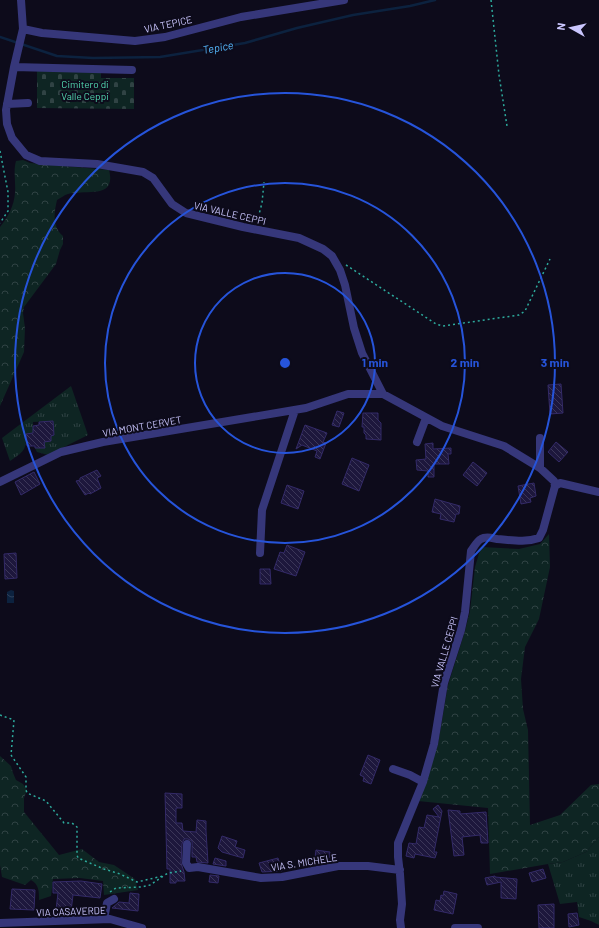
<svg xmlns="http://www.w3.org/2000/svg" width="599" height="928" viewBox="0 0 599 928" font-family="Barlow,sans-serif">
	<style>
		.grass { fill: url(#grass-tufts) }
		.forest { fill: url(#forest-crowns) }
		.cemetery { fill: url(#cemetery-stones) }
		.water { fill: url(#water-waves) }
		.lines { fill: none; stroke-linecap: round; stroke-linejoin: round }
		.stream { stroke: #0c223f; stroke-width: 2.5 }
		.building { fill: url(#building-back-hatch); stroke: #332a68 }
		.path { stroke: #2dab9d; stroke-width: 1.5; stroke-dasharray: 2 3; stroke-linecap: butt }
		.minor { stroke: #36377a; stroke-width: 8 }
		.ring { fill: none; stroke: #2654da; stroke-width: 2 }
		.labels { text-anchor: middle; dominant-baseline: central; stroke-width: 4; stroke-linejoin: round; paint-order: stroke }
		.street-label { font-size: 10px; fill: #cac6fe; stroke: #0d0b1b }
		.park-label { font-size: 10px; fill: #54dcb3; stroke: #0d0b1b }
		.water-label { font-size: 11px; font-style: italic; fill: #55b8fd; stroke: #0d0b1b }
		.centre { fill: #2654da; stroke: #0d0b1b; stroke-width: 2 }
		.ring-label { font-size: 12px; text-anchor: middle; font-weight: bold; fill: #2654da; stroke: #0d0b1b; stroke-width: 4; stroke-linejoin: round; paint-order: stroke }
	</style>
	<defs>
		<pattern id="grass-tufts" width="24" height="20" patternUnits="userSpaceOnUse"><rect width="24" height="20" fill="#0e2523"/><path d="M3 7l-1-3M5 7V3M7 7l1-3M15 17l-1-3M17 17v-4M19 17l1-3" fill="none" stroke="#304344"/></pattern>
		<pattern id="forest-crowns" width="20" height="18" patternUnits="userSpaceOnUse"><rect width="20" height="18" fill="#0e2523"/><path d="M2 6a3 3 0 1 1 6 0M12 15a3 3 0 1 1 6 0" fill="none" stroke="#304344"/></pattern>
		<pattern id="cemetery-stones" width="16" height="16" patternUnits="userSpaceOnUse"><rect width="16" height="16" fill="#0e2523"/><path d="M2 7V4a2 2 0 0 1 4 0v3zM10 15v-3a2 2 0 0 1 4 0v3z" fill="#304344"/></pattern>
		<pattern id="water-waves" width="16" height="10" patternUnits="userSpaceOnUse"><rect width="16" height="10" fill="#0c223f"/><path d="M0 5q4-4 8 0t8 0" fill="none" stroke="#2e415c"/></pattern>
		<pattern id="building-back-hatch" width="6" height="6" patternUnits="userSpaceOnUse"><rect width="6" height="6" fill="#1d173c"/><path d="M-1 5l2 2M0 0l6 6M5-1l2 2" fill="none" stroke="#3c3759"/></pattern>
	</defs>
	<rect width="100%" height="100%" fill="#0d0b1b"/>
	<path class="grass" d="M71,386L88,435L48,455L37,452L35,448H44V442L51,441V436L54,435L53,421L33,422V433L26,434C27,450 23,452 10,461L2,438Z
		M599,837V925L591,921L579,917L577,902L560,904L548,864L563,862L586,852Z"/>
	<path class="forest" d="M23,160L30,163L109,170C117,200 84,189 68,194C64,195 61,198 57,200C54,213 52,227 63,236V244L60,250L56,264L24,307L23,313L25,328L24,352L0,406V227C8,217 14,206 15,193C16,182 13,172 16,161Z
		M549,534L550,567L539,619L525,647L521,679L523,709L528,730L530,825L560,815L591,785L599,784V837L586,852L563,862L548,864L490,874L488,808L418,801L438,744L448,685L465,631L470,611L475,567L481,547L519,549L540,544Z
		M0,756L11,766L13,773L16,780L23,784L27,790L24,798V812L59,855L82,849L99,862L114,865L135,879L138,890L104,895L103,881L80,878L53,879L51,896L39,900C39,892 39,884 31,880L25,885L2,877L0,865Z"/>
	<path class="cemetery" d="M37,70L101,71V78H134V109L37,108Z"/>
	<path class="water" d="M11,590L14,591V603H7V592Z"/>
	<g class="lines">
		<path class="stream" d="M0,37L57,56L93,58L160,57L245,43L297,28L353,15L410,6L435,0"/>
	</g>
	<path class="building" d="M561,384L563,413L550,414L548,385Z
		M337,411L344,413L339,427L332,425Z
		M363,413H378V420L381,423V440L366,439V435L364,433V427H362Z
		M53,421L54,435L51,436V441L44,442L45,448H35V446H27L26,434L33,433V426L39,425V422Z
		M305,425L327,433L323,442L326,443L320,459L315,457L317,451L302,445L296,449Z
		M556,442L568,452L559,462L548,452Z
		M433,443V449L451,448V454H448L449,464H434V477H428V471L417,470L416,460L426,459L425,444Z
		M352,458L369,465L359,491L342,484Z
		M473,462L487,473L477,486L463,475Z
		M97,470L101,476L97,478L101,488L90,494L89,493L85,495L76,481L80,480V478Z
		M34,472L40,484L21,495L15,482Z
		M534,483L536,496L530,498L531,502L521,504L518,486Z
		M287,485L304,491L298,509L281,503Z
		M435,499L460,506L459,514H456L454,522L440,519L441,514L432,512Z
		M287,545L305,552L296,576L274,569L280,552L284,553Z
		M16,553L17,578L5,579L4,554Z
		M260,569H270L271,584H260Z
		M368,755L380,760L371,784L363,781L364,777L360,775Z
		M165,793L182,794V808H176V823H182L183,831L196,832L197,820L206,821V831L208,863L197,862L196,857H192V841L188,839H184L182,844L181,863L184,872L185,881H176V883H170V869H167Z
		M438,805L442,811L434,852H437L435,858L415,854L414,858L406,856L409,843L416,844L419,827L424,828L427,815L439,817L433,809Z
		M448,810L460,811V814L486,812L488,843H481L480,835L462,837L464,855L454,856Z
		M222,836L237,841L235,847L245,850L243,858L222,852L218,848Z
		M316,850L330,852L329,858L315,857Z
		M215,858L226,861V866L213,864Z
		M278,858L282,871L262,872L259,863Z
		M543,869L546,878L532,882L529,873Z
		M210,875L219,876L218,883L209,882Z
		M495,876V877L517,879L516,899L501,898V882L487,885L485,878Z
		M81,881L102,884L100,898L73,895L71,911L56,910L58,893H53V882Z
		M12,889L35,890L34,910L10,909Z
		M444,891L457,894L453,914L434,910L436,900L440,901L441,895L443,896Z
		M130,893L139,894L138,911L112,908L119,902L129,903Z
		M554,904V928H539L538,905Z
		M577,913L579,925L569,927L568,914Z"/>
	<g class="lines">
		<path class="path" d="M491,0L499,75L507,126
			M0,151L8,192V211L0,223
			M257,222L262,203L264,182
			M346,265L436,324L443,326L519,315L525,311L550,259
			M0,715L14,720L11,755L26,777V790L27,793L46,801L64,823H72L77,827V855L78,858L104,869L120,874L137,882L163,876
			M110,892L116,888L142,887L150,885L168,873L181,871"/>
		<path class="minor" d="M21,0L23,29L14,67L6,110L7,124L12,138L26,155L40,161L97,164L143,172L153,178L172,204L186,213L243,227L299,238L323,249L332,256L340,270L345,285L354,328L362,353L383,394L442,426L504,446L540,468L554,481L555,486L543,530L539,538C525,543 511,540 497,539C492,538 486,536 481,539C477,541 474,547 471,551L465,612L461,630L444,683L434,744L423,782L398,843V857L400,874L402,904L400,920L401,928
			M23,29L42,33L135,41L165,37L241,17L344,0
			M14,67L132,70
			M7,104L28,103
			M417,442L426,418
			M540,468V438
			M0,482L61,452L103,442L306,408L348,394H383
			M555,486L560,483L599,492
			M260,553L262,510L295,410
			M393,769L410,775L423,782
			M187,844L186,863L189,868L198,867L261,878L282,877L338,866H368L400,870
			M104,919L107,903L114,899
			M0,923L110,919L142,928
			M455,928H478"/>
	</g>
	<g class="ring">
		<circle cx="285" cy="363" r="90"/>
		<circle cx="285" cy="363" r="180"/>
		<circle cx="285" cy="363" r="270"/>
	</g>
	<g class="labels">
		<g class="street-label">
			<text transform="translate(168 24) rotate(-12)">VIA TEPICE</text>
			<text transform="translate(230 213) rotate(13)">VIA VALLE CEPPI</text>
			<text transform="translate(142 426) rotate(-10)">VIA MONT CERVET</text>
			<text transform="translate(444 652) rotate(-74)">VIA VALLE CEPPI</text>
			<text transform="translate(304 862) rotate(-9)">VIA S. MICHELE</text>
			<text transform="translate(71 911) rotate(-2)">VIA CASAVERDE</text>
		</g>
		<g class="park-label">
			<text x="85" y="84">Cimitero di<tspan x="85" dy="12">Valle Ceppi</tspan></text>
		</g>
		<g class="water-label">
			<text transform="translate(218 47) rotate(-10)">Tepice</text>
		</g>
	</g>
	<circle cx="285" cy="363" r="6" class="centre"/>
	<g class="ring-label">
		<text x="375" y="367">1 min</text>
		<text x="465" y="367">2 min</text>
		<text x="555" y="367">3 min</text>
	</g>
	<g transform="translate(571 28) rotate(278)" stroke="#0d0b1b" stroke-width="3" paint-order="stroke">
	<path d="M0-3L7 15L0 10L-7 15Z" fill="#cac6fe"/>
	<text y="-6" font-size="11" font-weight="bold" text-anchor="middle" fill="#cac6fe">N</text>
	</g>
</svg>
